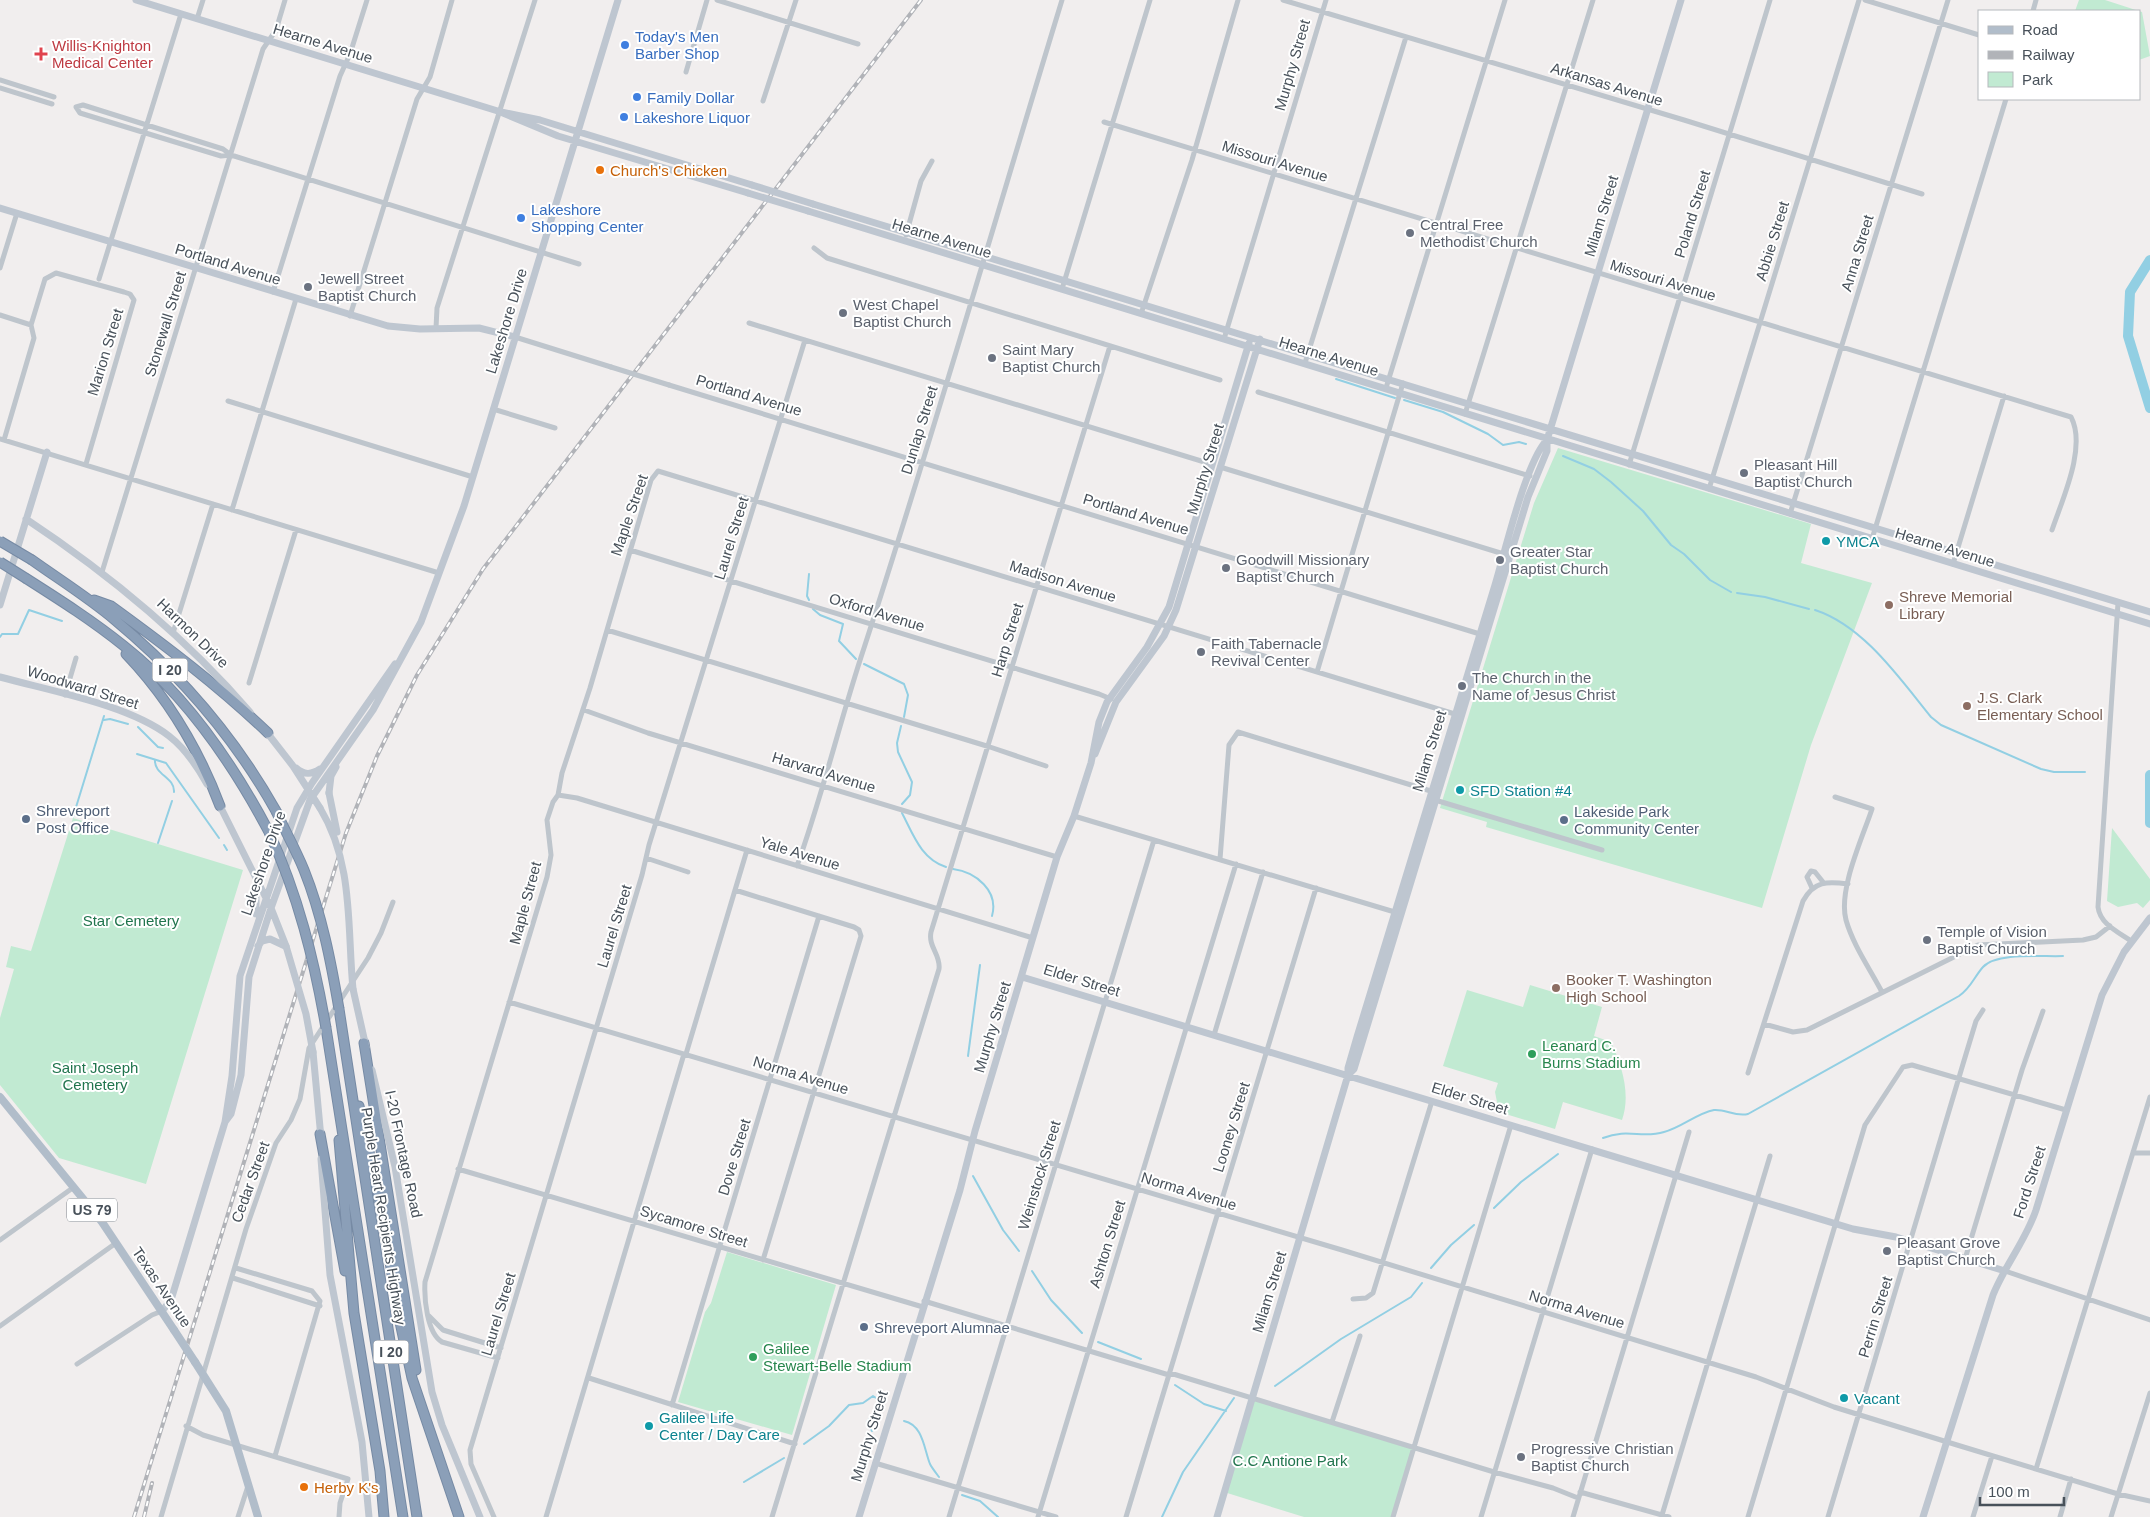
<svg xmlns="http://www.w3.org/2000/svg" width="2150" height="1517" viewBox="0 0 2150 1517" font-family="Arial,sans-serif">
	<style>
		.green { fill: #c1ead2 }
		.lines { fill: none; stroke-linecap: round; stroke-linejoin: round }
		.stream { stroke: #92cfe3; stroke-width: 2 }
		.river { stroke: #92cfe3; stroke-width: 10 }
		.highway-casing { stroke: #768aa4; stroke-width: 11 }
		.street { stroke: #bec5cc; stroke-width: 5 }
		.secondary { stroke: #bec6d0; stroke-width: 7 }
		.primary { stroke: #b1bdca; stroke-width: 8 }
		.highway { stroke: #8b9fb8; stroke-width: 9 }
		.rail-casing { stroke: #b1b3b8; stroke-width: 4 }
		.rail { stroke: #fff; stroke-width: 2; stroke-dasharray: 5.5; stroke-linecap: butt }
		.highway-bridge-casing { stroke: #768aa4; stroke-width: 11; stroke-linecap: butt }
		.street-bridge { stroke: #bec5cc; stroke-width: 5 }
		.secondary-bridge { stroke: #bec6d0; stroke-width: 7 }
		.primary-bridge { stroke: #b1bdca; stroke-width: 8 }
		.highway-bridge { stroke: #8b9fb8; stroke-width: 9 }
		.shop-dot { fill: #3f7fe0; stroke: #fff; stroke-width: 2 }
		.health-dot { fill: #e0444e; stroke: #fff; stroke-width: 2 }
		.food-dot { fill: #e8710a; stroke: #fff; stroke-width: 2 }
		.worship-dot { fill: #6b7280; stroke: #fff; stroke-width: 2 }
		.culture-dot { fill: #0f9aa8; stroke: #fff; stroke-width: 2 }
		.education-dot { fill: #8d6e63; stroke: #fff; stroke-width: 2 }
		.service-dot { fill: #5c6f8a; stroke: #fff; stroke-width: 2 }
		.leisure-dot { fill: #2e9e5b; stroke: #fff; stroke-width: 2 }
		.labels { text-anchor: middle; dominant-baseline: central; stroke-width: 4; stroke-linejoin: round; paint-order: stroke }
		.shield { fill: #fff; stroke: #7f858c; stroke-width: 1 }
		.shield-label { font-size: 14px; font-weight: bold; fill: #48515a }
		.shop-label { font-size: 15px; fill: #366cbe; stroke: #fff; text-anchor: start }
		.street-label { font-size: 15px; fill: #48515a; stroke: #fff }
		.health-label { font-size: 15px; fill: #be3a42; stroke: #fff; text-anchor: start }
		.food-label { font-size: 15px; fill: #c56008; stroke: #fff; text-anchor: start }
		.worship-label { font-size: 15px; fill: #5b616d; stroke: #fff; text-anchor: start }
		.culture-label { font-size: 15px; fill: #0d838f; stroke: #fff; text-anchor: start }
		.education-label { font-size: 15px; fill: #785e54; stroke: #fff; text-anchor: start }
		.service-label { font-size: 15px; fill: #4e5e75; stroke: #fff; text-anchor: start }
		.park-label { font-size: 15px; fill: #20744d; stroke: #fff }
		.leisure-label { font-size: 15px; fill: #27864d; stroke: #fff; text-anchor: start }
	</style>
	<rect width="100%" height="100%" fill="#f1eeee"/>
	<path class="green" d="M2079,0H2105L2142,12L2150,56L2139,60V11H2075Z
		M1558,448L1811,524L1801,563L1872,583L1811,745L1762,908L1486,827L1487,822L1440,808L1534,503Z
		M73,818L243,870L146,1184L59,1158L0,1085V1018L14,969L6,967L11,946L31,951Z
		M2112,828L2150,879V900L2143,908L2137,903L2118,907L2107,901Z
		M1530,985L1602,1007L1594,1036L1611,1042C1622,1065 1631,1095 1622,1120L1563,1102L1555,1129L1499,1112L1495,1092L1498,1083L1443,1066L1467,990L1523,1007Z
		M727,1252L836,1285L792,1435L678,1402L705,1312L711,1303Z
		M1253,1397L1414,1447L1393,1517H1304L1224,1492Z"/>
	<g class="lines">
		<path class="stream" d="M1336,379L1395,398
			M1404,400L1443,412L1488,434L1503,445L1519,442L1526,444
			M1563,456L1594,469L1611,482L1643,511L1671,545L1684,554L1710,580L1731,592
			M1737,593L1765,597L1809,609
			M809,600L807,596L809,574
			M813,609L820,615L843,624L839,641L856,659
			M1815,610C1864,626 1900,679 1931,717L1941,725L2041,769L2054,772H2085
			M0,637L2,634H18L29,610L62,621
			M864,664L904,684L908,695L904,717
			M104,720L110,719L128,724
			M901,726L897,743L898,752L912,782L910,795L902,804
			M138,727L158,747L163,748
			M137,754L166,763L219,838
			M155,760C154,775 175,777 174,792
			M902,813C913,834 921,859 946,867
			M73,817L104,716
			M158,843L172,801
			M224,845L227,850
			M953,869C976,872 999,891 992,916
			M968,1056L980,965
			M1603,1138C1628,1128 1642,1139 1664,1132C1681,1128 1697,1113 1714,1110C1726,1109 1735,1117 1748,1114L1959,996C1971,988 1974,977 1983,967C1997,952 2043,957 2063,956
			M973,1176L1003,1230L1019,1251
			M1494,1208L1521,1182L1558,1154
			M1431,1268L1451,1245L1474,1225
			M1032,1271L1051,1300L1082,1333
			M1098,1342L1141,1359
			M1175,1385L1204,1404L1226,1411
			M1275,1386L1341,1339L1411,1297L1422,1283
			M904,1421C923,1425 924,1449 930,1464C932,1468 936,1473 939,1477
			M804,1444L829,1426L849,1405L863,1403L873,1396L879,1400L877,1410L867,1422L872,1431
			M744,1482L784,1458
			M962,1495L980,1501L998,1517
			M1162,1517L1183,1472L1234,1398"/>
		<path class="river" d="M2150,260L2130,292L2128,336L2150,408
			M2150,775V823"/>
		<defs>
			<path id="highway" d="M32,560C60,580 89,598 115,620C180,674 235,738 276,811
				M27,579C60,600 93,621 124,646C186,695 232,762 269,832
				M94,600L111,606C166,646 219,686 268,733
				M126,654C168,698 199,750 220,806
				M339,1009L417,1517
				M326,1028L403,1517
				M364,1043L416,1370
				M359,1106L380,1202L400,1322L412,1378L459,1517
				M320,1134L345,1271
				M339,1140L354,1313L380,1471L384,1517"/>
		</defs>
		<use href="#highway" class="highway-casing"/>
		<path class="street" d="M717,0L858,44
			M1283,0L1684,120L1922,194
			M1865,0L1979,35
			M2033,11L2036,0
			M197,19L203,0
			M686,72L707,0
			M0,80L54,97
			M0,88L52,104
			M763,101L796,0
			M1104,122L2071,417C2087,447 2062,500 2052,530
			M231,155L223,149L83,105L76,107L80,113L221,156L231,155L579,264
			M906,235L921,181L932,161
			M814,248L827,258L1220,380
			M0,268L17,213
			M99,279L181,14
			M1062,289L1150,0
			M273,292L340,76L350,54L367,0
			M1141,314L1192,160L1238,0
			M0,315L31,325
			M350,316L417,99L430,77L452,0
			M749,323L1211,464
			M31,325L45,279L56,273L124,292L130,294L134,300L86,464
			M436,328L437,308L535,0
			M515,337L611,367
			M1224,339L1326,0
			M1305,363L1406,37
			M669,385L1483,635
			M1386,388L1505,0
			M1258,392L1530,476
			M228,401L473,477
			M493,409L555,428
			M1465,414L1593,0
			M0,439L439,573
			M4,440L34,338L31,325
			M1629,465L1770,0
			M1220,467L1507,555
			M1709,489L1859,0
			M232,510L296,299
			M1790,514L1948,0
			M1872,539L2006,99
			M630,550L1099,694L1111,699
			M1953,564L2004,396
			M102,572L263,49L276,30L285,0
			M2118,603L2098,907C2100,924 2118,932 2131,941
			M607,630L990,747L1046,766
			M173,633L213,504
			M1317,672L1403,383
			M249,683L296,530
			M65,695L76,658
			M584,710L648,733L1057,857
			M558,795L577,798L1033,938
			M1835,797L1872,809C1862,839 1838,890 1846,920C1853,945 1870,969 1882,992
			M1435,800L1602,850
			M1074,816L1398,913
			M646,858L688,872
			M1220,859L1229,745L1238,732L1434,792
			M797,866C823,794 840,720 864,648C934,433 996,216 1062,0
			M1812,888L1807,877L1811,871L1815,872L1823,882
			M735,890L854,927L859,930L861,936L763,1260
			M509,1002L1342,1250L1756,1377L1834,1407L1957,1445L2118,1494L2150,1501
			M1764,1024L1793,1032L1807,1030L1978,945L2083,940L2096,937L2110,926
			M1214,1035L1263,872
			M686,1054L747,850
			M1748,1073L1803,901C1814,881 1827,881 1848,884
			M2133,1153H2150
			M458,1169L923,1307
			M0,1240L74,1187
			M1965,1259L2022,1070L2043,1011
			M236,1268L312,1291L320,1301L275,1456
			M2005,1271L2150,1320
			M233,1278L320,1306
			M1353,1299L1366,1298L1373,1293L1432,1101
			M924,1301L1169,1375
			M429,1316L443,1330L501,1348
			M0,1326L116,1243
			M498,1358L442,1342C427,1333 424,1299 425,1282L547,877L551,855L547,820L553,802L558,795L562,773L590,688L651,480L658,471L1458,715
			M77,1364L152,1315L162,1311
			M1170,1373L1494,1472L1553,1488L1578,1498
			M589,1378L795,1444
			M672,1405L819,916
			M1332,1422L1360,1336
			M186,1426L203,1435L348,1479L340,1503L339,1517
			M875,1463L1056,1517
			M2036,1469L2150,1097
			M1580,1492L1669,1517
			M1662,1515L1770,1156
			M161,1517L246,1229L276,1143L291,1120L300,1099L309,1048L368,958L381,933L393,902
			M238,1517L248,1486
			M494,1517L471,1464L470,1450L642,875L649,845L805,340
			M546,1517L684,1054
			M772,1517L939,969C941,955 928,947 931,932L1110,346
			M949,1517L1154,840
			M1038,1517L1236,864
			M1126,1517L1316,888
			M1393,1517L1511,1125
			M1481,1517L1592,1149
			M1573,1517L1689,1132
			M1748,1517L1865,1125L1903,1067L1912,1065L2066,1110
			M1828,1517L1963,1064L1976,1021L1983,1010
			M1973,1517L1992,1456
			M2060,1517L2071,1479
			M2111,1517L2150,1393"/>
		<path class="secondary" d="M136,0L501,112L540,120L752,185
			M503,113L558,136L748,193
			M813,204L2150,612
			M0,208L388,326L420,329L479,328L515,337
			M808,211L2150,624
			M26,519C109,574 185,637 250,712
			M0,605L47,452
			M0,677C51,691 129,705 169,736C186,749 197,766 207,784
			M265,730L293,766L320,808
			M1095,754L1116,702L1164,636L1176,610L1260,339
			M296,768C304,775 311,775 320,769
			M329,793L331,776L336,767
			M218,802L271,908L286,946
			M256,885V914
			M258,946L262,941L270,939L285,946
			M1022,977L1853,1229L1896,1237L2005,1271
			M353,989L366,1047
			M313,1052L321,1138
			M372,1070L395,1167L432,1392L442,1425L480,1517
			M1348,1075L1354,1069L1528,497L1547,451V440L1681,0
			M225,1122L232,1076L240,976L297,808L312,783L395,664
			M321,1159L330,1275L362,1442L369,1517
			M162,1311L171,1300L225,1122L231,1114L241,1075L249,977L271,908L310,800L373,710L421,622L464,506L618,0
			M859,1517L960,1190L975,1131L1057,857L1074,816L1091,763L1099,722L1107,702L1147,647L1169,607L1249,343
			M1217,1517L1348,1075V1068L1357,1037C1403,886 1448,735 1495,585C1505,552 1526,461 1547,440
			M1923,1517L1993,1295C2005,1265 2026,1240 2036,1210L2102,995L2124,952L2150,918"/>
		<path class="primary" d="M0,1097L102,1222L174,1330
			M195,1362L226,1411L258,1517"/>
		<use href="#highway" class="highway"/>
		<defs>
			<path id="rail" d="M134,1517L346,833L377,756L417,675L483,569L921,0
				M144,1517L152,1483"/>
		</defs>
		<use href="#rail" class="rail-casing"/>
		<use href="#rail" class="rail"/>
		<defs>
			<path id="highway-bridge" d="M0,541L32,560
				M0,562L27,579
				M276,811C285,831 296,850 304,870C322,915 331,962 339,1009
				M269,832C298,895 314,959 326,1028"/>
		</defs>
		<use href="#highway-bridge" class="highway-bridge-casing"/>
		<path class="street-bridge" d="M611,367L669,385"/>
		<path class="secondary-bridge" d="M752,185L813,204
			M748,193L808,211
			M329,793L337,832
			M320,808C354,864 347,926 353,989
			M286,946L306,1014L313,1052"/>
		<path class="primary-bridge" d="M174,1330L195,1362"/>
		<use href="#highway-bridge" class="highway-bridge"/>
	</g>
	<g class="shop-dot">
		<circle cx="625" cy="45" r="5"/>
		<circle cx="637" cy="97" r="5"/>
		<circle cx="624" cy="117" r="5"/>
		<circle cx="521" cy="218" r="5"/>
	</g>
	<path class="health-dot" d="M38.5 46.5h5v5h5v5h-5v5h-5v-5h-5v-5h5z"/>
	<g class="food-dot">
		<circle cx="600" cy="170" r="5"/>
		<circle cx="304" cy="1487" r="5"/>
	</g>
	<g class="worship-dot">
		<circle cx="1410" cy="233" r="5"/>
		<circle cx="308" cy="287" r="5"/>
		<circle cx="843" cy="313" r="5"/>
		<circle cx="992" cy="358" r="5"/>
		<circle cx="1744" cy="473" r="5"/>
		<circle cx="1500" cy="560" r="5"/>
		<circle cx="1226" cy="568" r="5"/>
		<circle cx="1201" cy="652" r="5"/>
		<circle cx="1462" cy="686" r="5"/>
		<circle cx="1927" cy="940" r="5"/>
		<circle cx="1887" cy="1251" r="5"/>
		<circle cx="1521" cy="1457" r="5"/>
	</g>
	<g class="culture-dot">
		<circle cx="1826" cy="541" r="5"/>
		<circle cx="1460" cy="790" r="5"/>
		<circle cx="1844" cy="1398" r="5"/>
		<circle cx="649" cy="1426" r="5"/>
	</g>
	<g class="education-dot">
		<circle cx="1889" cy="605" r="5"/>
		<circle cx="1967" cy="706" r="5"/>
		<circle cx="1556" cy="988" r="5"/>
	</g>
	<g class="service-dot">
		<circle cx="26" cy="819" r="5"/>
		<circle cx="1564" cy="820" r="5"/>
		<circle cx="864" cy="1327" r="5"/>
	</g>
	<g class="leisure-dot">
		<circle cx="1532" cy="1054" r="5"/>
		<circle cx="753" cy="1357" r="5"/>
	</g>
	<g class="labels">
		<g class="shield">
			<rect x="152.5" y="658.5" width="35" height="23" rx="4"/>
			<rect x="67" y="1198.5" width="50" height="23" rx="4"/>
			<rect x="373.5" y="1340.5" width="35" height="23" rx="4"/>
		</g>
		<g class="shield-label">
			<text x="170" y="670">I 20</text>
			<text x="92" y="1210">US 79</text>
			<text x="391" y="1352">I 20</text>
		</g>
		<g class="shop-label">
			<text x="635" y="36">Today's Men<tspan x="635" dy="17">Barber Shop</tspan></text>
			<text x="647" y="97">Family Dollar</text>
			<text x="634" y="117">Lakeshore Liquor</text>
			<text x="531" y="209">Lakeshore<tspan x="531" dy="17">Shopping Center</tspan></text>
		</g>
		<g class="street-label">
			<text transform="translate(323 43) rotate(17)">Hearne Avenue</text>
			<text transform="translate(1292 65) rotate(-74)">Murphy Street</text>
			<text transform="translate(1607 84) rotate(17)">Arkansas Avenue</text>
			<text transform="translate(1275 161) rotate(17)">Missouri Avenue</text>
			<text transform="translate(1692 214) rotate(-73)">Poland Street</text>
			<text transform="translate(1601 216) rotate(-73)">Milam Street</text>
			<text transform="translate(942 238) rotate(17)">Hearne Avenue</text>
			<text transform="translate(1772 241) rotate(-73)">Abbie Street</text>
			<text transform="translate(1857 253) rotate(-73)">Anna Street</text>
			<text transform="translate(228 264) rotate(17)">Portland Avenue</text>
			<text transform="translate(1663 280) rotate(17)">Missouri Avenue</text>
			<text transform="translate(506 321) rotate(-73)">Lakeshore Drive</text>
			<text transform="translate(165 324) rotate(-73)">Stonewall Street</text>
			<text transform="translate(105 352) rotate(-73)">Marion Street</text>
			<text transform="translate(1329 356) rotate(17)">Hearne Avenue</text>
			<text transform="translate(749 395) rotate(17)">Portland Avenue</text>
			<text transform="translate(919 430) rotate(-73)">Dunlap Street</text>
			<text transform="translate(1205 469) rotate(-73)">Murphy Street</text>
			<text transform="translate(1136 514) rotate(17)">Portland Avenue</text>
			<text transform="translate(629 515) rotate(-71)">Maple Street</text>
			<text transform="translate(731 538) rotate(-73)">Laurel Street</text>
			<text transform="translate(1945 547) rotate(17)">Hearne Avenue</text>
			<text transform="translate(1063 581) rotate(17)">Madison Avenue</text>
			<text transform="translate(877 612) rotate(17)">Oxford Avenue</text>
			<text transform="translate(193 633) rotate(44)">Harmon Drive</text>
			<text transform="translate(1007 640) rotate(-73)">Harp Street</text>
			<text transform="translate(83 687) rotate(17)">Woodward Street</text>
			<text transform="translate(1429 751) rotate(-73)">Milam Street</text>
			<text transform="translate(824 772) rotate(17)">Harvard Avenue</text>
			<text transform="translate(800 853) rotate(17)">Yale Avenue</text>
			<text transform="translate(263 863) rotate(-71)">Lakeshore Drive</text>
			<text transform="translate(525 903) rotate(-75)">Maple Street</text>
			<text transform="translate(614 926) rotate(-73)">Laurel Street</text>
			<text transform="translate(1082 980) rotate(17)">Elder Street</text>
			<text transform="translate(992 1027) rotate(-73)">Murphy Street</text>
			<text transform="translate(801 1075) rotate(17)">Norma Avenue</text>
			<text transform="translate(1470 1098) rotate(17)">Elder Street</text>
			<text transform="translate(1231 1127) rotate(-73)">Looney Street</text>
			<text transform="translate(404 1154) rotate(78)">I-20 Frontage Road</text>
			<text transform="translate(734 1157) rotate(-73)">Dove Street</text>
			<text transform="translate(1039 1175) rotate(-73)">Weinstock Street</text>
			<text transform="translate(250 1182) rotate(-70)">Cedar Street</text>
			<text transform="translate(2029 1182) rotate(-72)">Ford Street</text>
			<text transform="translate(1189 1191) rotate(17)">Norma Avenue</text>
			<text transform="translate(384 1216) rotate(81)">Purple Heart Recipients Highway</text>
			<text transform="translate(694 1226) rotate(17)">Sycamore Street</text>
			<text transform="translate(1107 1244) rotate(-73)">Ashton Street</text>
			<text transform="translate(162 1287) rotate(56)">Texas Avenue</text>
			<text transform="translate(1269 1292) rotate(-73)">Milam Street</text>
			<text transform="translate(1577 1309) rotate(17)">Norma Avenue</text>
			<text transform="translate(498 1314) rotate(-73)">Laurel Street</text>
			<text transform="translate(1875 1317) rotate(-73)">Perrin Street</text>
			<text transform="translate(869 1436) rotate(-73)">Murphy Street</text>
		</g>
		<g class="health-label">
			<text x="52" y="45">Willis-Knighton<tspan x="52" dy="17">Medical Center</tspan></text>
		</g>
		<g class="food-label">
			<text x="610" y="170">Church's Chicken</text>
			<text x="314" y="1487">Herby K's</text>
		</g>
		<g class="worship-label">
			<text x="1420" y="224">Central Free<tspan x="1420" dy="17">Methodist Church</tspan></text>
			<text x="318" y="278">Jewell Street<tspan x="318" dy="17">Baptist Church</tspan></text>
			<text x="853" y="304">West Chapel<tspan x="853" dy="17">Baptist Church</tspan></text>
			<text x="1002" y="349">Saint Mary<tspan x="1002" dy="17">Baptist Church</tspan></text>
			<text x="1754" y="464">Pleasant Hill<tspan x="1754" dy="17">Baptist Church</tspan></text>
			<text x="1510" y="551">Greater Star<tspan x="1510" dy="17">Baptist Church</tspan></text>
			<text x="1236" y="559">Goodwill Missionary<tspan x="1236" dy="17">Baptist Church</tspan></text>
			<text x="1211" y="643">Faith Tabernacle<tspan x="1211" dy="17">Revival Center</tspan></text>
			<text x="1472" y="677">The Church in the<tspan x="1472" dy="17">Name of Jesus Christ</tspan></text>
			<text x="1937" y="931">Temple of Vision<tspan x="1937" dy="17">Baptist Church</tspan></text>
			<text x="1897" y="1242">Pleasant Grove<tspan x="1897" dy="17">Baptist Church</tspan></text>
			<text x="1531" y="1448">Progressive Christian<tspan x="1531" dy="17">Baptist Church</tspan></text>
		</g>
		<g class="culture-label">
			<text x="1836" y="541">YMCA</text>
			<text x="1470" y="790">SFD Station #4</text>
			<text x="1854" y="1398">Vacant</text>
			<text x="659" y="1417">Galilee Life<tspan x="659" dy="17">Center / Day Care</tspan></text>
		</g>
		<g class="education-label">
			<text x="1899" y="596">Shreve Memorial<tspan x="1899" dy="17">Library</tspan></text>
			<text x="1977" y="697">J.S. Clark<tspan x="1977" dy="17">Elementary School</tspan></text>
			<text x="1566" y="979">Booker T. Washington<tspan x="1566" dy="17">High School</tspan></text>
		</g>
		<g class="service-label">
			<text x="36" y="810">Shreveport<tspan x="36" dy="17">Post Office</tspan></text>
			<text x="1574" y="811">Lakeside Park<tspan x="1574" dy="17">Community Center</tspan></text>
			<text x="874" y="1327">Shreveport Alumnae</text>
		</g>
		<g class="park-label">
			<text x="131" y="920">Star Cemetery</text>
			<text x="95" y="1067">Saint Joseph<tspan x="95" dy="17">Cemetery</tspan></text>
			<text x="1290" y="1460">C.C Antione Park</text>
		</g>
		<g class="leisure-label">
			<text x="1542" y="1045">Leanard C.<tspan x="1542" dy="17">Burns Stadium</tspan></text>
			<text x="763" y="1348">Galilee<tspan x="763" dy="17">Stewart-Belle Stadium</tspan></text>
		</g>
	</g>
	<rect x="1978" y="10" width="162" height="90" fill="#ffffff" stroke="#b6b9bd"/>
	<rect x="1988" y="26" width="25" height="8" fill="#b1bdca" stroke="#b6b9bd"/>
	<text x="2022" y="35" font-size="15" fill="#48515a">Road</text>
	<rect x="1988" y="51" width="25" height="8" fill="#b1b3b8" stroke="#b6b9bd"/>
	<text x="2022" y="60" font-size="15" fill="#48515a">Railway</text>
	<rect x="1988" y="72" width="25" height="15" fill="#c1ead2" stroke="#b6b9bd"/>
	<text x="2022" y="85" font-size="15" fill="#48515a">Park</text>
	<path d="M1980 1497v8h84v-8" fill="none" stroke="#48515a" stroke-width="2.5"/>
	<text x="1988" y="1497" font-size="15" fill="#48515a" stroke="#ffffff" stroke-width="4" paint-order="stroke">100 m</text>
</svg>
